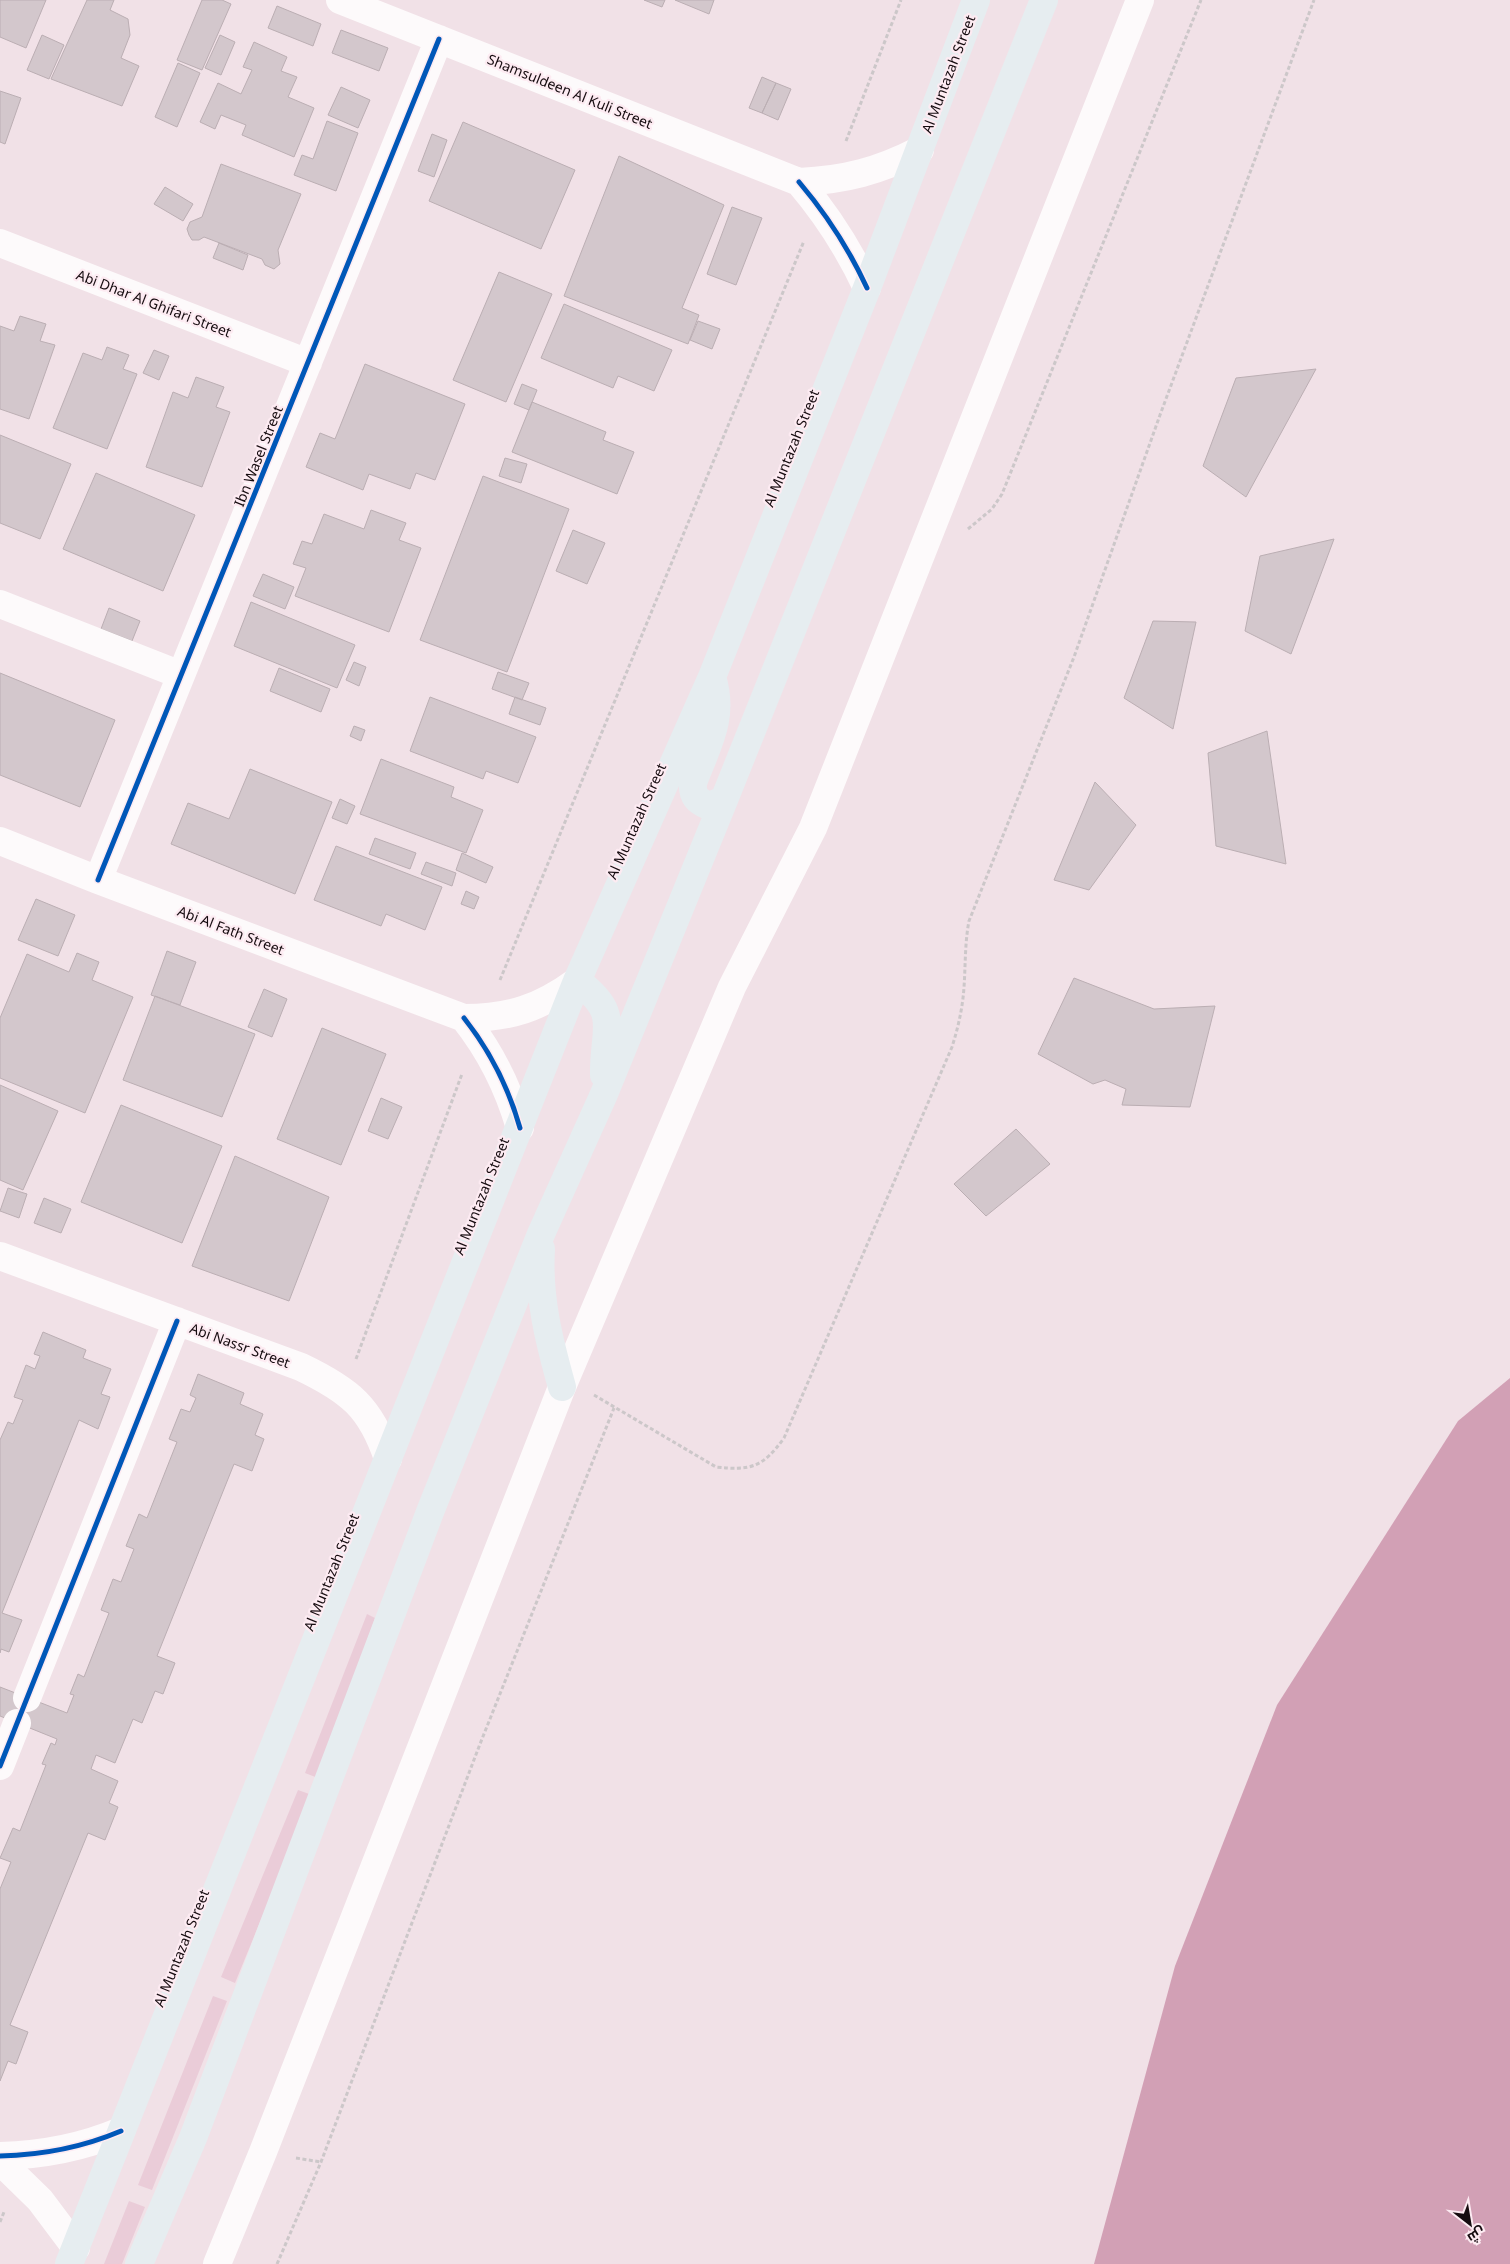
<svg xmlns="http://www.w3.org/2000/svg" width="1510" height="2264" viewBox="0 0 1510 2264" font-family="'Noto Sans',Cairo,sans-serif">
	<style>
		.green { fill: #eaccd8 }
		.water { fill: #d2a0b5 }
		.building { fill: #d3c7cc; stroke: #bbaeb3 }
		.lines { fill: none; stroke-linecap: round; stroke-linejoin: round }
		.path { stroke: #ccc7c9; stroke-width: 3; stroke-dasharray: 4 2.5; stroke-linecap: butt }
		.minor { stroke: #fdfafb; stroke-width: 28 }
		.major { stroke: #e6edf0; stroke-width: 28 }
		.cycleway-casing { stroke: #fdebf2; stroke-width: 8 }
		.cycleway { stroke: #0057b8; stroke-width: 5 }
		.labels { text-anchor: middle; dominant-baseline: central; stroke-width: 4.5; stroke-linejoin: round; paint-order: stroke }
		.street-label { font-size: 14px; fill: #150b0f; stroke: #fdebf2 }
	</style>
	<rect width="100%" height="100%" fill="#f1e1e7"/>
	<path class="green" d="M367,1614L375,1618L318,1778L305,1773Z
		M298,1790L312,1795L235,1983L221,1977Z
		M213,1996L227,2001L152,2190L138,2185Z
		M129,2201L145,2207L122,2264H104Z"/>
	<path class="water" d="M1510,1378V2264H1094L1175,1966L1277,1705L1458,1421Z"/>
	<path class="building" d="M0,0H46L26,48L0,37Z
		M87,0H114L110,10L128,19L130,35L121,58L139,66L122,106L51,79Z
		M202,0H222L231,4L202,70L177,60Z
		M644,0H665L662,7Z
		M675,0H714L709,14Z
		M277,6L321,24L313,46L268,28Z
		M341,30L388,48L379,71L332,53Z
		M42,35L64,45L49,79L27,70Z
		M220,35L235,42L221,75L205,68Z
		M254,42L287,57L281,71L297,77L288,97L314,108L294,157L242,135L246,125L221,115L215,129L200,122L218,83L241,94L252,70L243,67Z
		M178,63L200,73L177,127L155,117Z
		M762,77L776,83L762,113L749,108Z
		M776,83L791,89L778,120L762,113Z
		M341,87L370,100L358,128L328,115Z
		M0,91L21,98L5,144L0,142Z
		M327,121L358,133L336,191L294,175L302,155L313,159Z
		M463,122L575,170L541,249L429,201Z
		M432,134L447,140L434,177L418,171Z
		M619,156L724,205L682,308L699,315L688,344L564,296Z
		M221,164L301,194L278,250L280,264L274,269L265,265L262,259L204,237L199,240H192L189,235L187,229L190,222L202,217Z
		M165,187L193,204L183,221L154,204Z
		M732,207L762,218L736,285L707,274Z
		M219,243L248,255L243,270L213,258Z
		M499,272L552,294L506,402L453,380Z
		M564,304L672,350L654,391L618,376L613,388L541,358Z
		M20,316L46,324L40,341L55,345L29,419L0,409V326L14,331Z
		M698,321L720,329L712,349L690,340Z
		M107,347L129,355L123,369L137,374L107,449L53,428L83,353L102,360Z
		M154,350L169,356L159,380L143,373Z
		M365,364L465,404L435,480L416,473L410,489L369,474L363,490L306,467L320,433L335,439Z
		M1316,369L1246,497L1203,466L1236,378Z
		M196,377L224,387L216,407L230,412L202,487L146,467L173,392L188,398Z
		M522,384L537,390L529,410L514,404Z
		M532,402L606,432L603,440L634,452L617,494L512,452Z
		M0,435L71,464L40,539L0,523Z
		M505,458L527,464L521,483L499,476Z
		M96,473L195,515L163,591L63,549Z
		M483,476L569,509L507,672L420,640Z
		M371,510L406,523L399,540L421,548L389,632L295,596L306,568L293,564L302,541L312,544L324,514L364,529Z
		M573,530L605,543L587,584L556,571Z
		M1334,539L1291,654L1245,631L1260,556Z
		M263,574L294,587L285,609L253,596Z
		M251,602L355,645L337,688L234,646Z
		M109,608L140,621L132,641L101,629Z
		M1153,621L1196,622L1173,729L1124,698Z
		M354,662L366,667L359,686L346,680Z
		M279,668L330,689L321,712L270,691Z
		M498,672L529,683L522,700L492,689Z
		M0,673L115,720L80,807L0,775Z
		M430,697L536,737L518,783L486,771L483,779L410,751Z
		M515,697L546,708L540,725L509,714Z
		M354,726L365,730L361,741L350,736Z
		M1267,731L1286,864L1216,846L1208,753Z
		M381,759L454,787L451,797L483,810L466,853L360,814Z
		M250,769L332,802L295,894L171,844L188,803L229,819Z
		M1095,782L1136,825L1089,890L1054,880Z
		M340,799L355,806L347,824L332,818Z
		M375,838L416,853L410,869L369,854Z
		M336,846L442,887L425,930L386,914L381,926L314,900Z
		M462,853L493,867L486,883L456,870Z
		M426,862L456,873L452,886L421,874Z
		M466,891L479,897L474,909L461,904Z
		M36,899L75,915L58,956L18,940Z
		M167,951L196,962L180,1005L151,995Z
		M77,953L99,962L92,980L133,997L85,1113L0,1078V1018L27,954L69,972Z
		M1074,978L1154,1009L1215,1006L1190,1107L1122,1105L1126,1089L1105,1080L1093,1084L1038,1054Z
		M264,989L287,999L272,1037L248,1027Z
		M155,996L255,1034L222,1117L123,1080Z
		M322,1028L386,1054L341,1165L277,1139Z
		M0,1085L58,1111L23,1190L0,1180Z
		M381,1098L402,1107L388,1139L368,1131Z
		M121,1105L222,1146L182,1243L81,1202Z
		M1016,1129L1050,1164L986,1216L954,1184Z
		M235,1156L329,1197L289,1301L192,1266Z
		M8,1188L27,1194L19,1218L0,1211Z
		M44,1198L71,1209L61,1233L34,1223Z
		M43,1332L86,1350L83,1358L111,1369L101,1394L110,1397L98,1429L79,1420L2,1613L22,1620L9,1652L1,1649L0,1653V1440L8,1422L13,1424L23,1400L14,1397L26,1365L35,1369L40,1356L34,1354Z
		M198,1374L244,1393L240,1404L263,1414L255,1435L264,1439L252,1471L234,1464L157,1656L175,1663L163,1694L155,1691L142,1723L133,1719L115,1763L96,1755L91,1769L118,1781L109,1803L118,1807L105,1840L88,1833L10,2025L28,2032L16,2064L8,2061L0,2081V1889L11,1862L0,1858L13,1828L20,1831L46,1765L42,1764L51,1743L55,1745L57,1739L0,1716V1687L67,1713L74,1695L70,1694L78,1674L84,1677L109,1613L101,1610L113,1579L121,1582L134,1549L126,1546L139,1514L147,1518L177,1442L169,1439L181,1409L190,1412L196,1398L190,1395Z"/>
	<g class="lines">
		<path class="path" d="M846,141L901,0
			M968,529L992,509L1002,494L1201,0
			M500,980L804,241
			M356,1359L462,1074
			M594,1395L716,1467C751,1471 763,1467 784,1438L952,1047C957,1031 961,1015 963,998C966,972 964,947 969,921L1074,657L1160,415L1314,0
			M296,2158L321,2162
			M0,2222L4,2212
			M277,2264L321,2162L480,1744L614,1408"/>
		<path class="minor" d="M340,0L799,182C845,180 879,171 920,150
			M799,182C827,215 849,249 867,288
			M0,243L308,363
			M0,604L181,675
			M0,841L98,880L464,1018C510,1018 540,1008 577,981
			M98,880L439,39
			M464,1018C491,1052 508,1086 520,1128
			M0,1256L301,1367C349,1390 371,1407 388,1459
			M27,1698L177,1321
			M0,1766L17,1723
			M0,2156C43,2155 81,2148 121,2131
			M0,2161L40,2200L76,2248
			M217,2264L263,2152L562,1387L732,987L813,828L1140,0"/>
		<path class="major" d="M712,677C725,718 707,745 693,783C692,796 697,801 709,806L724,800
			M577,981C622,1014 603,1028 604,1075
			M541,1249C538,1297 549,1341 562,1387
			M69,2264L577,981L712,677L867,288L976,0
			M139,2264L193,2138L430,1512L541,1234L604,1094L724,800L1044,0"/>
		<defs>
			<path id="cycleway" d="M799,182C827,215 849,249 867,288
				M98,880L439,39
				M464,1018C491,1052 508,1086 520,1128
				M0,1766L177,1321
				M0,2156C43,2155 81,2148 121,2131"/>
		</defs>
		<use href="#cycleway" class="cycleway-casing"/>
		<use href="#cycleway" class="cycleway"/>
	</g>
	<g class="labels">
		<g class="street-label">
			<text transform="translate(948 74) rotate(-69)">Al Muntazah Street</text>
			<text transform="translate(570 91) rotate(22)">Shamsuldeen Al Kuli Street</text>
			<text transform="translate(154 303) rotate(21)">Abi Dhar Al Ghifari Street</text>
			<text transform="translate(791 448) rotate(-68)">Al Muntazah Street</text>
			<text transform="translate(258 456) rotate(-68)">Ibn Wasel Street</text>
			<text transform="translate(636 821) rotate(-66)">Al Muntazah Street</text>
			<text transform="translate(231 930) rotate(21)">Abi Al Fath Street</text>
			<text transform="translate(481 1196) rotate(-68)">Al Muntazah Street</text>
			<text transform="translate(240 1345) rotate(20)">Abi Nassr Street</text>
			<text transform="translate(331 1572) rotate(-68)">Al Muntazah Street</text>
			<text transform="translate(181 1948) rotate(-68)">Al Muntazah Street</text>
		</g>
	</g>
	<g transform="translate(1470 2224) rotate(149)" stroke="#fdebf2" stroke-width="4" paint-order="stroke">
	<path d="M0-4L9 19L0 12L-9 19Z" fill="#150b0f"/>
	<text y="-8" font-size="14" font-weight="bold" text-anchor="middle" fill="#150b0f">ش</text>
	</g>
</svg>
